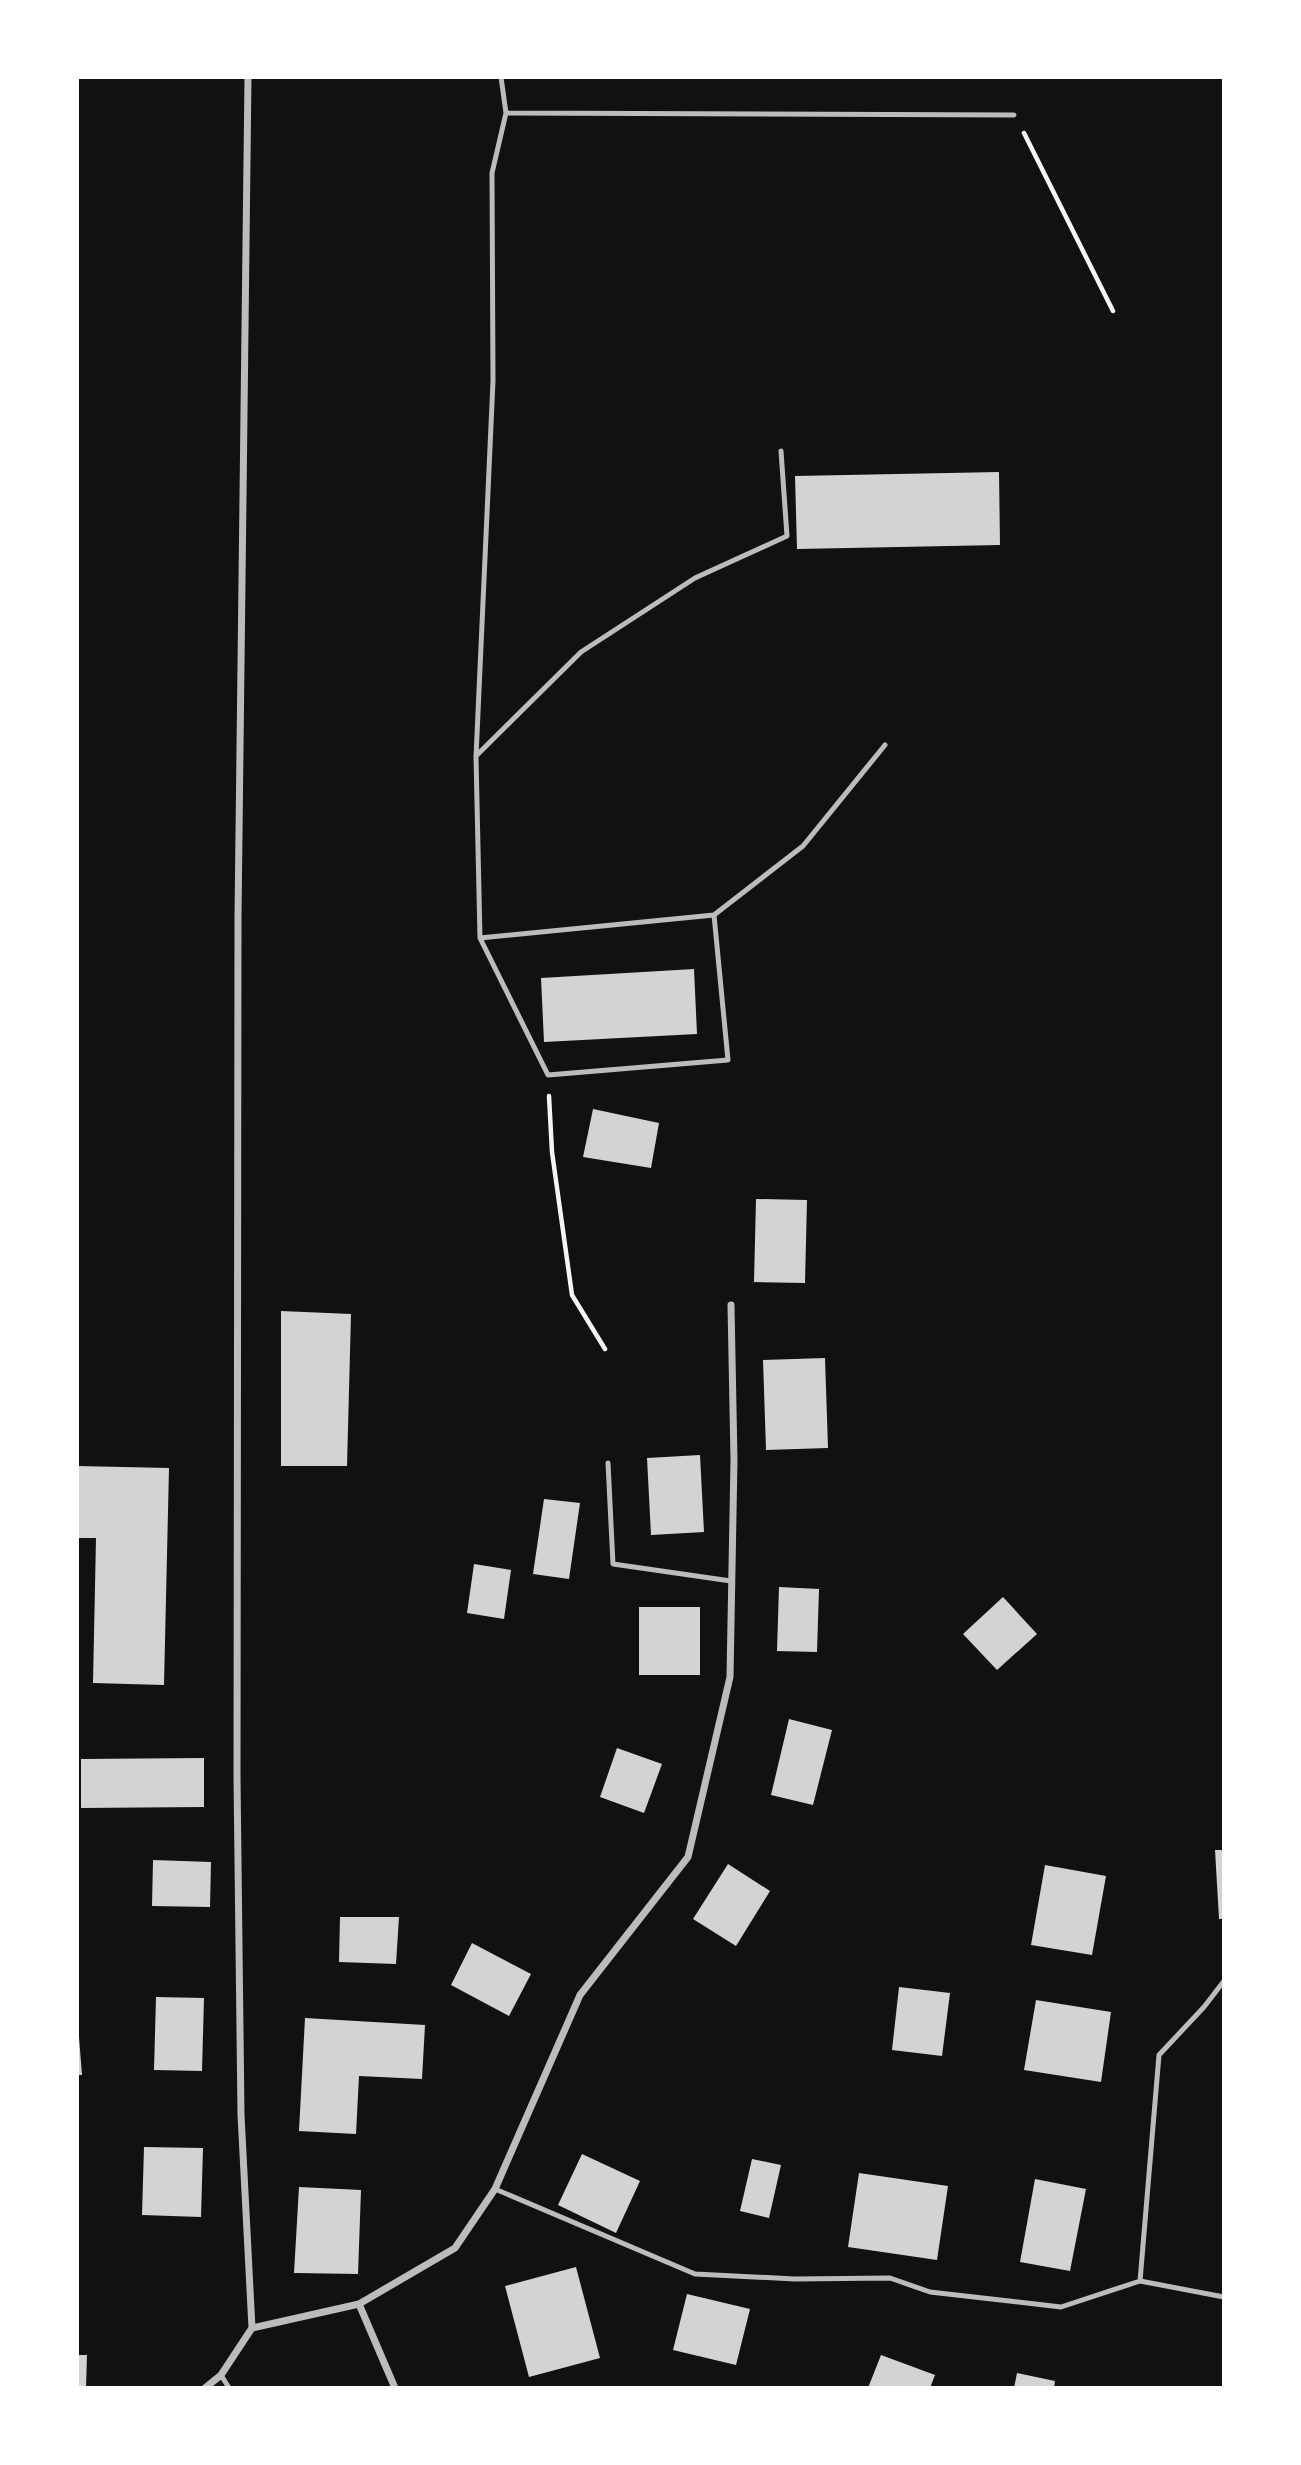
<svg xmlns="http://www.w3.org/2000/svg" width="1301" height="2465" viewBox="0 0 1301 2465" font-family="Raleway,sans-serif">
	<style>
		.building { fill: #d3d3d3 }
		.lines { fill: none; stroke-linecap: round; stroke-linejoin: round }
		.path { stroke: #f5f5f5; stroke-width: 4.5 }
		.service { stroke: #bcbcbc; stroke-width: 5 }
		.minor { stroke: #bcbcbc; stroke-width: 7 }
	</style>
	<rect width="100%" height="100%" fill="#111"/>
	<path class="building" d="M999,472L1000,545L797,549L795,476Z
		M694,969L697,1034L544,1042L541,978Z
		M593,1109L659,1123L651,1168L583,1157Z
		M756,1199L807,1200L805,1283L754,1282Z
		M281,1311L351,1314L347,1466H281Z
		M825,1358L828,1448L766,1450L763,1360Z
		M700,1455L704,1532L651,1535L647,1458Z
		M77,1466L169,1468L164,1685L93,1683L96,1538H77Z
		M544,1499L580,1503L569,1579L533,1574Z
		M474,1564L511,1570L504,1619L467,1613Z
		M779,1587L819,1589L817,1652L777,1651Z
		M1003,1597L1037,1634L997,1670L963,1634Z
		M639,1607H700V1675H639Z
		M789,1719L832,1730L813,1805L771,1795Z
		M617,1748L662,1764L644,1813L600,1797Z
		M204,1758V1807L81,1808V1759Z
		M1215,1850H1224V1919H1219Z
		M153,1860L211,1862L210,1907L152,1906Z
		M728,1864L770,1891L736,1946L693,1919Z
		M1045,1865L1106,1876L1092,1955L1031,1945Z
		M340,1917H399L396,1964L339,1962Z
		M472,1943L531,1974L509,2016L451,1985Z
		M899,1987L950,1993L942,2056L892,2050Z
		M156,1997L204,1998L202,2071L154,2070Z
		M1036,2000L1111,2012L1101,2082L1024,2070Z
		M305,2018L425,2025L422,2079L359,2076L356,2134L299,2131Z
		M77,2037H79L82,2075H77Z
		M144,2147L203,2148L201,2217L142,2215Z
		M582,2154L640,2181L616,2233L558,2205Z
		M752,2159L781,2165L769,2218L740,2211Z
		M859,2173L948,2186L937,2260L848,2247Z
		M1035,2179L1086,2189L1070,2271L1020,2262Z
		M299,2187L361,2190L358,2274L294,2273Z
		M576,2267L600,2358L529,2377L505,2286Z
		M687,2294L750,2309L736,2365L673,2350Z
		M77,2355H87L86,2388H77Z
		M881,2355L935,2375L930,2388H868Z
		M1017,2373L1055,2381L1054,2388H1014Z"/>
	<g class="lines">
		<path class="path" d="M1024,133L1113,311
			M549,1096L552,1152L572,1295L605,1349"/>
		<path class="service" d="M506,113L1014,115
			M476,756L581,652L695,578L787,536L781,451
			M714,915L803,846L885,745
			M480,938L714,915L728,1060L548,1075L480,938L476,757L493,381L492,173L506,113L501,77
			M608,1463L613,1564L731,1581
			M495,2189L695,2274L795,2279L890,2278L930,2292L1061,2307L1140,2281L1159,2055L1204,2007L1224,1981
			M1140,2281L1224,2297
			M221,2375L229,2388"/>
		<path class="minor" d="M359,2304L395,2388
			M252,2328L359,2304L455,2248L495,2189L580,1995L688,1857L730,1677L734,1460L731,1305
			M205,2388L221,2375L252,2328L241,2115L237,1777L238,917L248,77"/>
	</g>
	<rect width="1301" height="2465" fill="none" stroke="#ffffff" stroke-width="158"/>
</svg>
